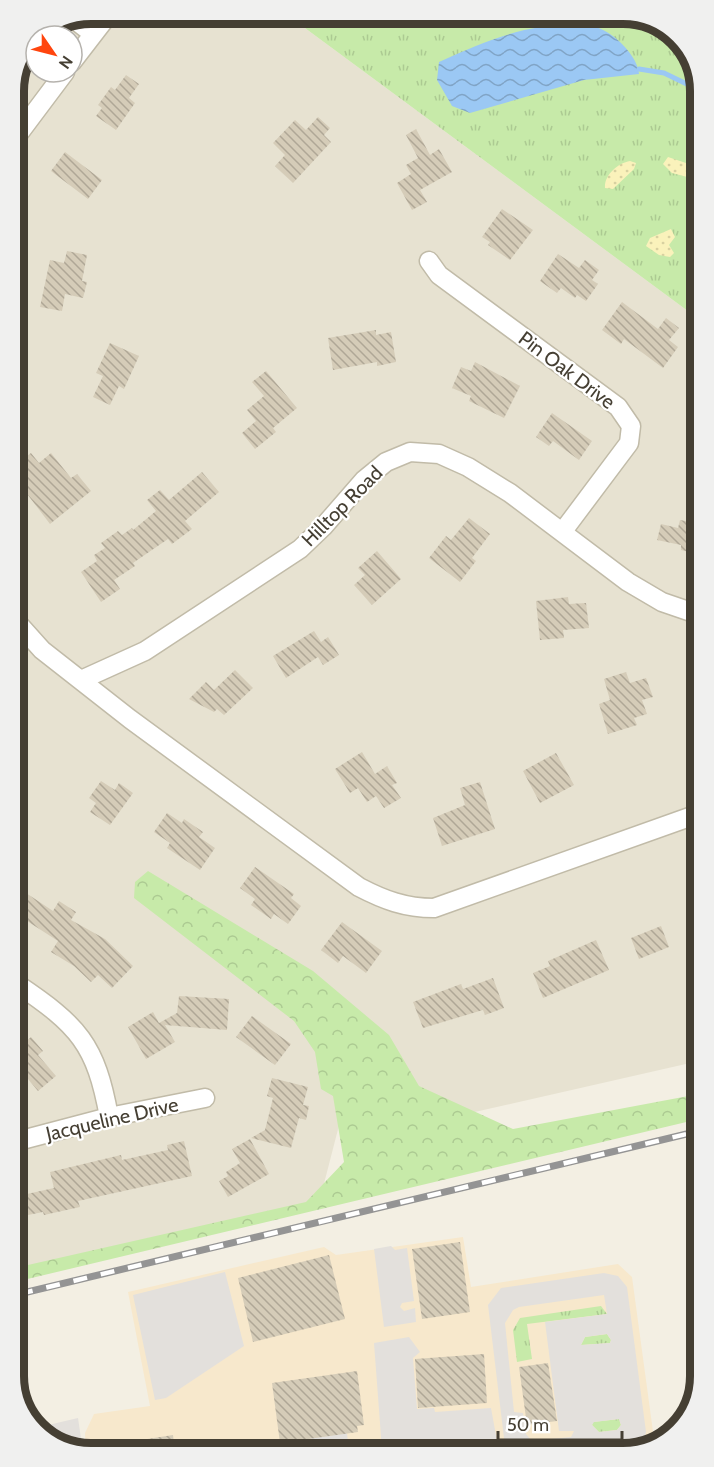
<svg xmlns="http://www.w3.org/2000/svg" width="714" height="1467" viewBox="0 0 714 1467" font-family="Cabin,sans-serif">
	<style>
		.residential { fill: #e7e2d1 }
		.commercial { fill: #f7e8cc }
		.grass { fill: url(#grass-tufts) }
		.forest { fill: url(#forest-crowns) }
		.sand { fill: url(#sand-dots) }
		.parking { fill: #e3e0dc; fill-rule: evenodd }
		.water { fill: url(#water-waves) }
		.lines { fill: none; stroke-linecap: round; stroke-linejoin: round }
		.stream { stroke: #9bc8f4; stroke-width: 5 }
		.building { fill: url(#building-back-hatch) }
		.minor-casing { stroke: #c1bba8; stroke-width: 21 }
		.minor { stroke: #fff; stroke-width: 18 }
		.rail-casing { stroke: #949494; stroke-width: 7 }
		.rail { stroke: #fff; stroke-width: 4.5; stroke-dasharray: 14; stroke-linecap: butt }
		.labels { text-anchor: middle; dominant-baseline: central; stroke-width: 4.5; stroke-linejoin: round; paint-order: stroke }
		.street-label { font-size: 20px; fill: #453f33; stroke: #fff }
		.rim { fill: none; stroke: #453f33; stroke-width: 8 }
	</style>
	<defs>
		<pattern id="grass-tufts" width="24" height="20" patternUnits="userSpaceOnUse" patternTransform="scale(1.5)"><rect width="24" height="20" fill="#c7eaa9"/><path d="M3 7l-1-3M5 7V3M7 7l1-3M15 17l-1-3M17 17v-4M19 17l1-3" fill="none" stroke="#acca92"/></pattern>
		<pattern id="forest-crowns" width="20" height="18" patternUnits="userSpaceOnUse" patternTransform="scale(1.5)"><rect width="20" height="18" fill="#c7eaa9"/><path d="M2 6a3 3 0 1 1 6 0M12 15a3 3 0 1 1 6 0" fill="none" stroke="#acca92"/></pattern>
		<pattern id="sand-dots" width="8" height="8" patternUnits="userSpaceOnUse" patternTransform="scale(1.5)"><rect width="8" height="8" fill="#faf2bb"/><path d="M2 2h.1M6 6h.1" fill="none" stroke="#d8d1a1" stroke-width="1.8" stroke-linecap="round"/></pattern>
		<pattern id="water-waves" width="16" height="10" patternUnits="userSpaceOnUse" patternTransform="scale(1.5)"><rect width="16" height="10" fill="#9bc8f4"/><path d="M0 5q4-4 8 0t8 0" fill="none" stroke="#80a4c6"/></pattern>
		<pattern id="building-back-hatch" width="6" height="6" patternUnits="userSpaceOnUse" patternTransform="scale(1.5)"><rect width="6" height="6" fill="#d5ccb8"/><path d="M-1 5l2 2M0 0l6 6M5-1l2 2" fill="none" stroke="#afa796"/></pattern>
	</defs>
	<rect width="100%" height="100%" fill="#f3efe3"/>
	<path class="residential" d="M91,14H99L72,49V36H36Z
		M118,14H286L696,317L699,1061L382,1133L344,1106L319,1203L19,1273L14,153Z
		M36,37V72H55L14,128V86Z"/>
	<path class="commercial" d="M463,1237L471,1287L618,1264L632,1277L654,1439L649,1448L86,1453L85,1433L94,1414L150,1406L128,1292L324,1247L336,1255Z"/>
	<path class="grass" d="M286,14H629L670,29L695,61L696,317Z
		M601,1306L607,1314L527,1324L532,1359L517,1362L513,1330L520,1318Z
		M607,1334L611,1340L610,1343L581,1345L585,1337Z
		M619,1419L621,1425L617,1430L599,1432L592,1425L593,1422Z"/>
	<path class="forest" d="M148,871L313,971L389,1035L419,1086L513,1129L699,1094V1119L19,1281V1267L306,1202L344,1162L333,1096L321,1089L315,1052L294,1021L134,898L135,882Z"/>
	<path class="sand" d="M668,157L695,166V179L672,173L663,164Z
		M630,161L636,163L634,169L613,189L605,188C604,175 618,163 630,161Z
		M671,229L675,237L669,245L674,253L670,257L659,255L646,246L650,238Z"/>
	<path class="parking" d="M391,1246L395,1250L407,1248L414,1301L402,1303L400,1307L404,1311L415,1308L416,1322L384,1327L374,1249Z
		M225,1272L244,1346L166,1398L155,1400L133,1295Z
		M604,1273L618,1276L627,1287L646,1432L644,1439L636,1447L628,1448L508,1449L504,1438L488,1305L501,1288ZM604,1295L607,1314L545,1322L559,1431H574L571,1437L532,1441L526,1434L523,1413L514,1412L505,1323L513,1310L519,1307ZM607,1334L611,1340L610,1343L581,1345L585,1337ZM619,1419L621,1425L617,1430L599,1432L592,1425L594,1422Z
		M409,1337L420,1352L413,1358L417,1409L434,1408L435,1412L491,1408L497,1441L494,1444V1449L382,1450L374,1343Z
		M78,1418L83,1452L46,1438L44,1426Z
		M347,1433L349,1451H276L285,1450L284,1442Z"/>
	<path class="water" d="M572,24C581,25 593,25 601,29C617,36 638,57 639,74L584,80L470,113L452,106L437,80L439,62C483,42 523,25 572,24Z"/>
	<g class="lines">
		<path class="stream" d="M639,69L664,73L695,88"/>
	</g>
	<path class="building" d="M126,75L139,84L129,98L135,103L116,130L96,116L102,108L98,105L111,87L115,90Z
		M318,117L330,128L324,135L331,142L293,183L275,166L285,155L273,143L295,120L306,130Z
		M416,129L430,155L439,149L452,172L420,190L427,202L412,210L397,183L411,174L406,165L418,158L406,135Z
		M65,152L102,180L88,199L51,171Z
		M502,209L533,230L510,260L488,245L490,242L482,237Z
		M67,251L87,255L82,281L87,282L83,298L65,294L62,311L40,307L50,260L64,263Z
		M558,254L579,268L585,260L599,270L592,280L598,284L586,301L577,295L575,298L561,288L557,293L540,281Z
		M622,302L658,329L666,318L679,328L669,340L678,347L663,368L624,339L621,344L602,330Z
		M376,330V335L391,332L396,362L377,366V362L333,370L328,338Z
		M110,343L139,356L124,389L119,386L110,405L93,397L103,376L96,373Z
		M475,362L520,386L504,418L469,401L471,396L452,388L461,367L471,371Z
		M266,371L297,408L273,428L276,432L255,449L242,433L256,421L247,410L264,396L252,382Z
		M552,413L592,441L579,460L553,441L549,446L536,437Z
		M31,453L39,463L51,453L71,478L77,474L91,491L50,524L21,486L15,490V465Z
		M202,472L219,492L185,521L192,529L172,544L168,539L133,563L135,566L114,580L120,589L101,602L81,572L97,561L94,555L105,548L101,543L118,531L122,535L132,528L133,530L156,511L147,500L160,490L169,500Z
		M469,518L490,534L472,558L476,561L460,582L429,558L446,536L451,540Z
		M680,520L697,523V554L681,550V545L657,540L661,524L678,528Z
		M377,551L401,579L372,605L354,585L365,575L358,568Z
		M568,597L569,604L586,603L589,628L563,630L564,638L540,640L536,601Z
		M314,631L321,642L328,637L339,655L323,665L318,657L286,678L273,656Z
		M235,670L253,688L224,715L217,709L214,712L189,699L206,682L214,690Z
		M626,672L630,683L646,678L653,697L642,700L647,714L634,718L637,725L608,734L599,704L610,700L604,679Z
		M362,752L375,774L387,766L397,783L392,785L401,798L384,808L376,796L367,802L358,788L350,793L335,769Z
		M556,753L574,785L540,803L523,771Z
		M101,781L115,790L119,783L133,793L110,825L90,812L96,803L89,798Z
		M480,782L495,829L442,846L433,818L465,805L460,788Z
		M167,813L182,823L184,819L203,832L199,837L215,848L200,870L167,848L170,843L154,832Z
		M255,867L294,894L291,898L301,906L288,924L274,914L271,919L251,905L255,899L240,888Z
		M17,887L53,911L59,901L76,912L71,920L105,939L133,966L112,988L98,975L91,982L74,966L51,952L58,941L27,921L17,937Z
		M342,922L382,951L366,973L343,956L338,963L321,950Z
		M661,926L669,947L639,959L631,938Z
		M596,940L609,970L543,998L533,973L550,966L548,961Z
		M493,978L504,1008L485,1015L483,1010L423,1028L413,1002L461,984L463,989Z
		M179,996L229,999L227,1030L165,1025L175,1042L146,1059L128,1027L153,1012L159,1023L177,1013Z
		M252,1016L291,1044L275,1065L236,1037Z
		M31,1037L43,1051L38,1055L56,1076L38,1091L18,1067V1048Z
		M272,1078L308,1087L303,1105L309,1106L306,1120L299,1118L291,1148L251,1138L265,1130L273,1098L267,1096Z
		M250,1139L269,1174L228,1197L219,1181L228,1176L226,1172L240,1163L232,1149Z
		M184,1141L192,1176L78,1201L80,1207L44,1215L43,1212L18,1217V1196L54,1188L50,1172L121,1155L122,1160L168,1150L167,1145Z
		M460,1242L470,1312L422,1319L412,1249Z
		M329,1255L345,1319L253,1342L238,1278Z
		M484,1354L487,1403L418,1408L415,1359Z
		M548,1363L557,1421L527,1425L519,1367Z
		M357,1371L364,1425L357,1426L358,1432L280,1443L272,1383Z
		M173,1435L175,1452L110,1453L109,1445Z"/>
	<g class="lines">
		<defs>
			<path id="minor" d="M75,20L93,34
				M72,62L109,14
				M14,140L65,72
				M429,261L439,275L618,407L631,426L629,443L563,531
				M16,621L42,650L130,719L359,887C384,900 405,908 434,908L698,814
				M81,680L145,651L300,549L323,527L364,480L386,462L410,452L439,454L468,467L510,493L628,582L662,602L697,614
				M17,984C78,1025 96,1044 109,1117
				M18,1141L109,1117L205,1098"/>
		</defs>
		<use href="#minor" class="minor-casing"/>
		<use href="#minor" class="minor"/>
		<defs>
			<path id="rail" d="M19,1294L699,1131"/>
		</defs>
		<use href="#rail" class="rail-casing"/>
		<use href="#rail" class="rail"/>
	</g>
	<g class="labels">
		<g class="street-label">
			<text transform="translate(567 370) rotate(37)">Pin Oak Drive</text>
			<text transform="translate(342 506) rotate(-45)">Hilltop Road</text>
			<text transform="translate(112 1119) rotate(-13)">Jacqueline Drive</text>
		</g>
	</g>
	<path d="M0 0H714V1467H0ZM91 24H623A67 67 0 0 1 690 91V1376A67 67 0 0 1 623 1443H91A67 67 0 0 1 24 1376V91A67 67 0 0 1 91 24Z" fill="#f0f0ef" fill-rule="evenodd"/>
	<path class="rim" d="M91 24H623A67 67 0 0 1 690 91V1376A67 67 0 0 1 623 1443H91A67 67 0 0 1 24 1376V91A67 67 0 0 1 91 24Z"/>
	<g transform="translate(54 54) rotate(125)"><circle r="28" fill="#ffffff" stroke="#b5b2ad" stroke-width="1.5"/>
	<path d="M0-4.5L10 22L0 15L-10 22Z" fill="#ff450e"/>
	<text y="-9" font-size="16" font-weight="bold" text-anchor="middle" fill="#453f33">N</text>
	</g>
	<path d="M498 1431v9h124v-9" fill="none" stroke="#453f33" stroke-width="3"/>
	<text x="507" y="1431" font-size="18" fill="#453f33" stroke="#ffffff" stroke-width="4.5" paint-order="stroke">50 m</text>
</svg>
